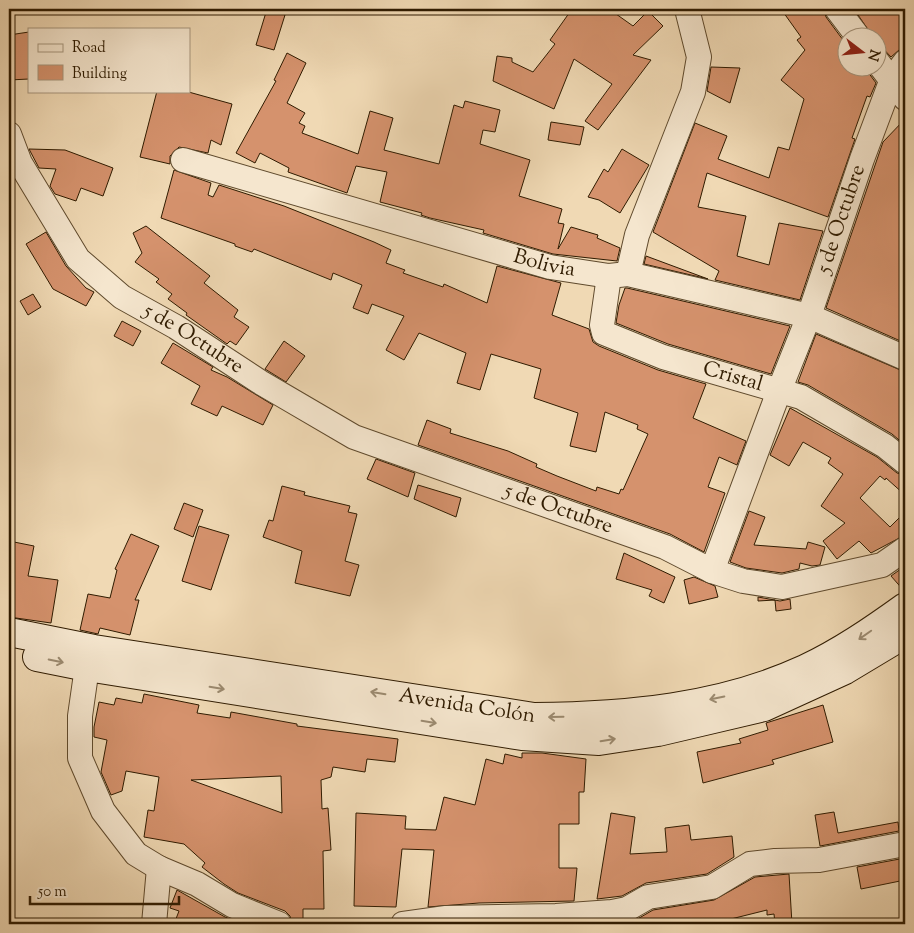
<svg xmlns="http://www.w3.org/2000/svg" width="914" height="933" viewBox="0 0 914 933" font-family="'Sorts Mill Goudy',serif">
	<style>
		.building { fill: #d5926d; stroke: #2f1b00; fill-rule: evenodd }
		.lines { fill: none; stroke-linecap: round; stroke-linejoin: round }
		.street-casing { stroke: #5f4a2d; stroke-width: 26 }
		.secondary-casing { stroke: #2f1b00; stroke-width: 30 }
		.street { stroke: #f5e6ce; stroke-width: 24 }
		.secondary { stroke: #f5e6ce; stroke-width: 28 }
		.oneway { stroke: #9c8b71 }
		.labels { text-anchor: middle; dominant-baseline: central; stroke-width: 4; stroke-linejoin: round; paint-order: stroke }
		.street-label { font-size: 21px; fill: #2f1b00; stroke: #f5e6ce }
	</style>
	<rect width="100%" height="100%" fill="#f0d9b4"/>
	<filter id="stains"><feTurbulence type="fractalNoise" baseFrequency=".004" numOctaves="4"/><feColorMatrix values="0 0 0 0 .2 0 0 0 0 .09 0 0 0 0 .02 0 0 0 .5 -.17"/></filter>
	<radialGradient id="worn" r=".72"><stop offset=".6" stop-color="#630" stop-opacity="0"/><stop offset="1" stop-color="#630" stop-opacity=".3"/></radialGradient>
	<path class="building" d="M267,9L285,15L274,50L256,45Z
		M572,9H609L633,26L648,11L663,26L633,55L651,60L598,130L585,121L612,84L574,59L554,109L493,81L497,56L512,58V62L533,72L555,44L550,40Z
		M781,9H824L826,17L846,44V68H865L876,83L870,97L867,96L852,138L855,139L828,217L707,173L698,207L746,216L737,256L769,265L779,223L823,231L800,300L715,280L719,271L653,232L695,123L727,136L718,159L769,178L778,147L789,150L804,99L781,80L805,50L797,40L801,37Z
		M854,9H905V48L899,50L891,57L876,41V38L873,37Z
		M29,32V79L9,80V35Z
		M287,53L306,63L287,103L305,113L299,123L305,126L302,133L358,154L370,111L393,118L384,150L439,164L454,105L463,108L465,101L500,110L495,132L483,130L480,144L530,160L519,196L562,209L558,223L564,224L558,249L571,227L598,235L597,238L620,248L617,261L553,254L483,233L484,230L430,218L421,215L422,213L380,202L387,172L356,166L347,193L288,172L289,168L260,153L255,163L236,153L276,81L274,80Z
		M711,67L740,68L730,103L707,91Z
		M157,91H185L232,104L221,145L211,140L208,153L179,147L170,156V164L140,157Z
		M905,119V343L826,308L883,142Z
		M551,122L584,127L580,145L548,140Z
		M29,149L65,150L113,168L103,196L81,188L76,201L55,194L50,186L56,169L39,168Z
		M622,149L649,165L620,213L599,200L588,197L604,169L608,172Z
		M174,170L211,183L208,195L213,197L219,185L284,206L374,242L391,250L386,263L405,270L403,273L443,287L444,284L487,303L497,266L561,283L552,315L589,329L593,342L599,346L658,370L706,384L693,418L746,441L737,465L719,457L708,487L725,493L704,552L670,534L418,445L427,420L451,429L450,433L508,451L537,464L536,467L557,476L596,491L597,487L619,494L621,489L623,490L648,434L637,429L638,425L605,412L596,452L570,446L578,413L534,398L541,369L491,354L480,390L457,383L466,353L419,333L404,360L386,350L404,316L372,304L368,314L353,308L362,285L333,273L331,280L254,249L252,252L235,246V244L161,218Z
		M146,226L210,276L204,283L238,310L234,317L249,327L236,345L230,341L227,344L186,315L187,313L168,299L172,294L156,282L159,279L135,262L142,253L133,233Z
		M46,232L66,266L86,288L94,292L86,306L53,289L26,244Z
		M646,256L708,279L644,264Z
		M625,288H627L790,326L771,374L668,344L616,323L619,305Z
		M33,294L41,307L28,315L20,301Z
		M122,321L141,331L133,346L114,336Z
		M816,334L905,372V445L892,434L808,385L798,382Z
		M284,341L305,356L286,382L265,369Z
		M173,343L213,367L211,370L227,377L273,405L263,425L222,406L217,416L191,404L200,386L161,363Z
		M790,408L877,457L897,473L905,475V495L886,478L885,480L880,476L860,498L890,527L905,512V535L871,553L859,541L837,559L823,541L845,523L821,506L843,474L828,463L831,458L803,442L789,466L770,455Z
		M376,459L415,473L408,497L367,479Z
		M418,485L461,498L456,517L414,499Z
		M282,486L305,492L304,495L350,506L348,512L357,514L345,561L359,565L350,596L295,583L302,551L263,537L269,520L273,521Z
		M184,503L203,510L193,537L174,529Z
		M749,511L765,517L754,545L806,549L808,542L825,547L820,565L812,566L800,563L799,569L782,573L746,568L730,562Z
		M199,526L229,535L211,590L182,581Z
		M131,534L159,546L135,600H139L130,635L100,628L98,634L80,630L88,594L110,598L117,570L115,569Z
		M9,541L34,546L28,576L58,580L51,623L9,617Z
		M624,553L675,577L664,603L649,596L652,590L616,579Z
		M905,566V592L891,576Z
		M694,577L715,586L718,597L689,604L684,580Z
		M758,597L780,601L790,599L791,609L776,611L775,600L758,601Z
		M144,694L199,705L197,713L230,718L231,712L297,724V726L398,739L395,762L367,759L365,772L333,767L331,777L321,780L322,809L328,808L331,850L323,851L324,909H303V924H292L290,916L285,911L238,893L224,884L202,867L205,863L184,844L144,837L148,810L154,811L159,777L126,771L122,791L111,795L101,772L107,740L94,737V727L99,702L114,705L116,698L142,703ZM281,776L282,813L191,780Z
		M823,705L833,742L772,760L774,764L703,783L697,752L741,743L739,739L768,730L766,723Z
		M522,753H542L586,759L584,792H579V824H559V868H577L574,901L479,903L428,907L434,850L402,849L396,907L354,906L356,813L406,816L405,829L436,830L444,797L475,805L486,759L503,764L505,754L522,758Z
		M834,812L838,833L898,822L899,831L820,846L815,815Z
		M611,813L635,817L630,854L667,852L665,828L689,825L691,840L732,836L734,857L707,874L646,883L622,896L597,899Z
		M905,858V880L861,889L857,867Z
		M789,874L792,924H775L774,914L767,915V910L727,920V924H621L634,921L653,910L714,900L755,877Z
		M177,890L225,917L243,924H174L179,911L170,908Z"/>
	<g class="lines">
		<defs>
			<g id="street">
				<path d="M837,9L859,38"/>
				<path d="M876,60L905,98"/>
				<path id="s1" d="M9,134L20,163L78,259L122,297L176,327L260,382L354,437L665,547L712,571L779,391L809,316L862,159L892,79L905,62"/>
				<path id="s2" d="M183,160L550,267L609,276L628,274L809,316L905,358"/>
				<path d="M628,274L637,235L693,92L699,57L687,9"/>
				<path id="s3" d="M609,276L602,325L604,333L663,357L801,397L885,446L905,462"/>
				<path d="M712,571L743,581L782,587L882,565L905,549"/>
				<path d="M93,651L87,667L80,716V758L103,811L136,854L159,868L197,884L232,905L279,924"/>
				<path d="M154,924L159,868"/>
				<path d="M403,924L446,918L556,916L612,912L627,909L648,897L712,887L750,864L775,861L819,860L905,844"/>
			</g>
			<g id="secondary">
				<path id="s4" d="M9,632L94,649L534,717C627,716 720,708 805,669C841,652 873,630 905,607"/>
				<path d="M37,657L87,667L522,736L599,741L658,732L764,707L845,670L905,634"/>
			</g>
		</defs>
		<use href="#street" class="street-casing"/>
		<use href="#secondary" class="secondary-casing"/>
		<use href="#street" class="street"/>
		<use href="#secondary" class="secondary"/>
	</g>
	<defs><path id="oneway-shaft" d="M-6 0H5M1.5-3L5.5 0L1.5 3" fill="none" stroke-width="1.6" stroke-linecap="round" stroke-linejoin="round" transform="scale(1.25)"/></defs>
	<g class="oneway">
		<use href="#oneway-shaft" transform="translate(865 635) rotate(145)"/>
		<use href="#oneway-shaft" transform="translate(56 661) rotate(12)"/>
		<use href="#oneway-shaft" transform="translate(217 688) rotate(9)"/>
		<use href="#oneway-shaft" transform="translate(378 693) rotate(-171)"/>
		<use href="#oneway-shaft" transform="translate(717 698) rotate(168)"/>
		<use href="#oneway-shaft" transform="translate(556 717) rotate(179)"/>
		<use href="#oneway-shaft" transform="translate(429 722) rotate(9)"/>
		<use href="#oneway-shaft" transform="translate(608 740) rotate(-9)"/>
	</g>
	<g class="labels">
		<g class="street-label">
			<text stroke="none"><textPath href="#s1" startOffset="1230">5 de Octubre</textPath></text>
			<text stroke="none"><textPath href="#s2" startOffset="376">Bolivia</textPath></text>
			<text stroke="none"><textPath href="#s1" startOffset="284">5 de Octubre</textPath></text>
			<text stroke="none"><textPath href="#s3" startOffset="194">Cristal</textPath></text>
			<text stroke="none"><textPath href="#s1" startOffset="689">5 de Octubre</textPath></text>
			<text stroke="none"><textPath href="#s4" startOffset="464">Avenida Colón</textPath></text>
		</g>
	</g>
	<rect width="914" height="933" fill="none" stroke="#f0d9b4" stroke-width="30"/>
	<rect x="10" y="10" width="894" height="913" fill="none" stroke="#2f1b00" stroke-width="2.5"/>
	<rect x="15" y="15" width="884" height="903" fill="none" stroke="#2f1b00"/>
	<rect x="28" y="28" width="162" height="65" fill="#f5e6ce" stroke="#a6957c"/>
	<rect x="38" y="44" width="25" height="8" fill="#f5e6ce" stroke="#a6957c"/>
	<text x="72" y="52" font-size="15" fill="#2f1b00">Road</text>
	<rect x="38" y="65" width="25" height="15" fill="#d5926d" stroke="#a6957c"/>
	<text x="72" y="78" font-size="15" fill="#2f1b00">Building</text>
	<g transform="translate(862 52) rotate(106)"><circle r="24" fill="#f5e6ce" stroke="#a6957c"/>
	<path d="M0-4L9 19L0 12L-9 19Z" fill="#8f2418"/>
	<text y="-8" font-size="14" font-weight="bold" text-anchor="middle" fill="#2f1b00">N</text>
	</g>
	<path d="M30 896v8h149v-8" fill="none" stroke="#2f1b00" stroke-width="2.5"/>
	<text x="38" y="896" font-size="15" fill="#2f1b00" stroke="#f5e6ce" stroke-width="4" paint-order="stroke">50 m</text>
	<rect width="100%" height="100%" filter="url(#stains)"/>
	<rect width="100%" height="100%" fill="url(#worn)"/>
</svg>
